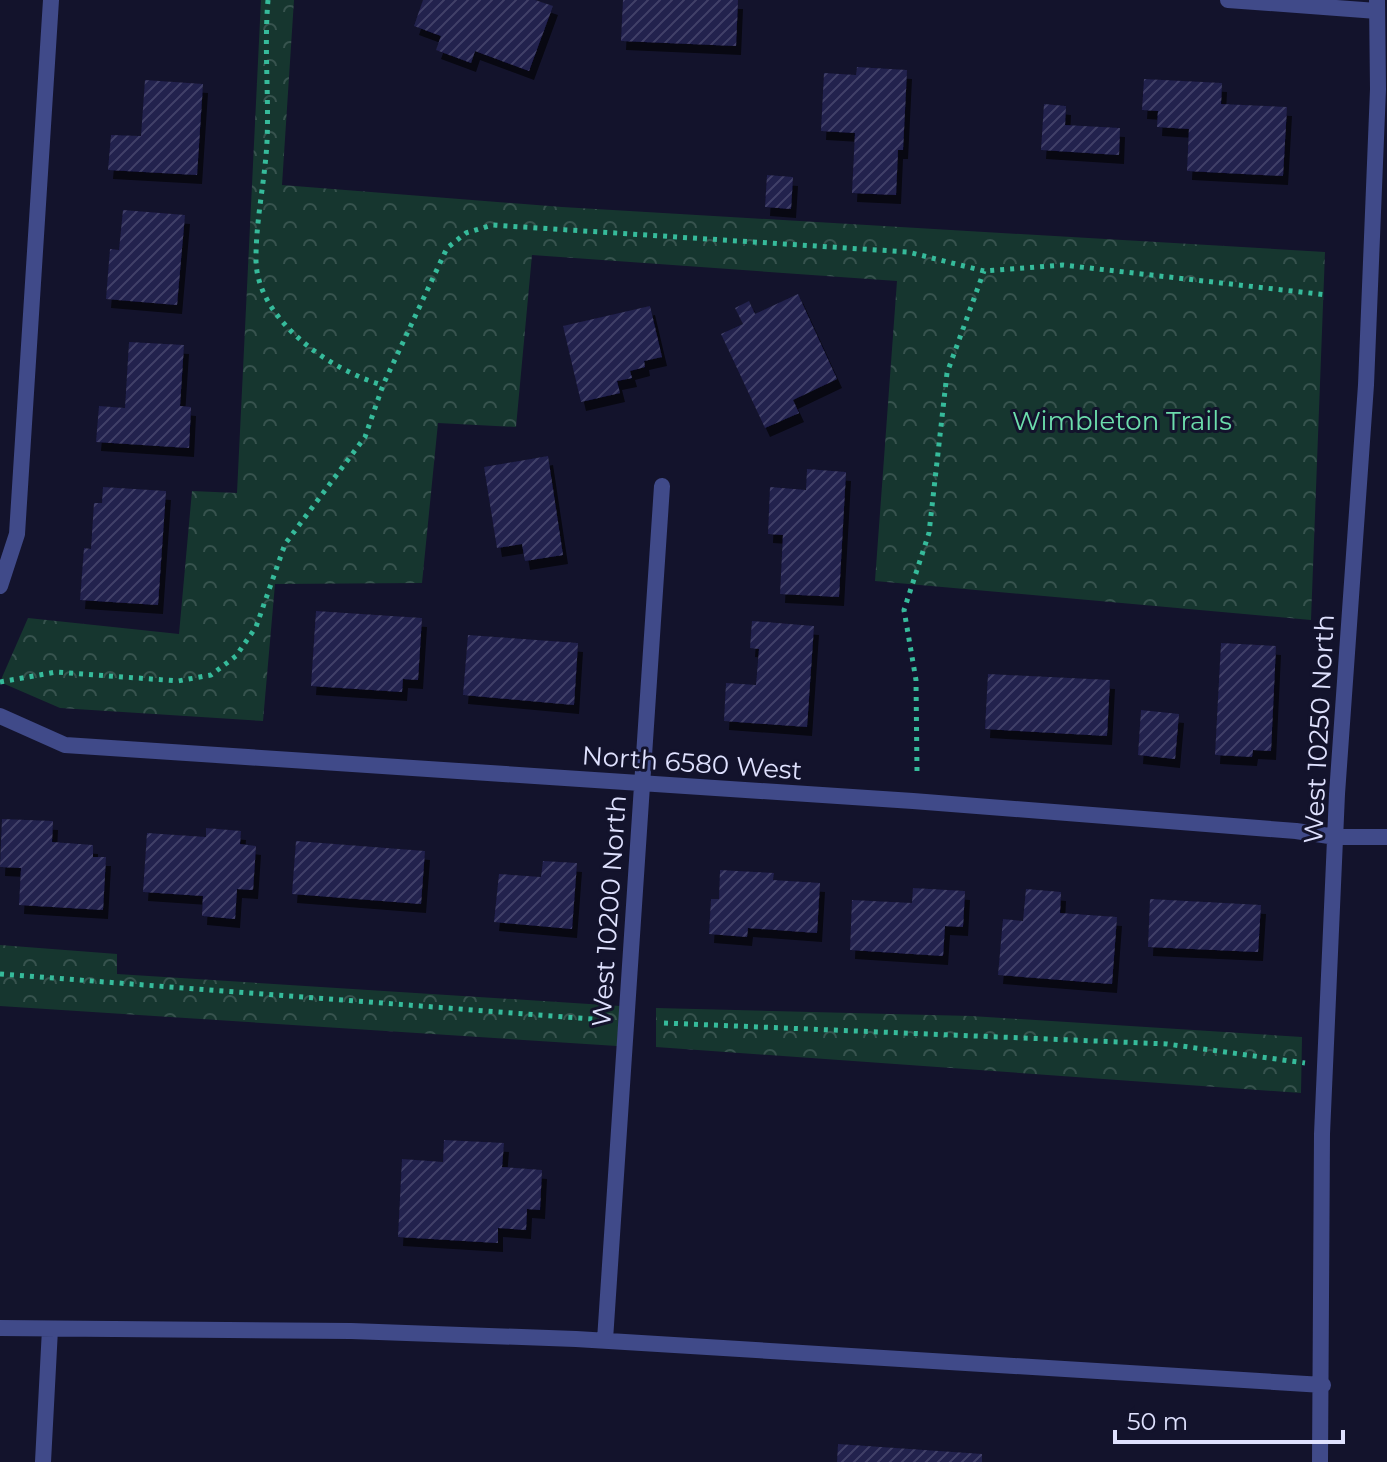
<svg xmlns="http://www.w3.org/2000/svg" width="1387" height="1462" viewBox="0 0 1387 1462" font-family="Montserrat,sans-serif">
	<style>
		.park { fill: url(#park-crowns) }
		.building { fill: url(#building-hatch); filter: url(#shadow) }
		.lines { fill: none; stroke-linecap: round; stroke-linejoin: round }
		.path { stroke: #36bb9b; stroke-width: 5; stroke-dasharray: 4 6; stroke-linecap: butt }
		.minor { stroke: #404a89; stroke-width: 16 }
		.labels { text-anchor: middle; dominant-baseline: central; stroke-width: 6; stroke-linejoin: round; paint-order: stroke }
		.park-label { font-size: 26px; fill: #6cddac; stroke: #13132c }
		.street-label { font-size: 26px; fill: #dfe1fe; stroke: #13132c }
	</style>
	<defs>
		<pattern id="park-crowns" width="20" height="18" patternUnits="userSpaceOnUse" patternTransform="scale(2)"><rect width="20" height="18" fill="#16362f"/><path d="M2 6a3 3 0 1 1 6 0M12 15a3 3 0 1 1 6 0" fill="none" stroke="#37534e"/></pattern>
		<pattern id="building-hatch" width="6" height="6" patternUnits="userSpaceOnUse" patternTransform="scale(2)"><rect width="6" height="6" fill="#21204d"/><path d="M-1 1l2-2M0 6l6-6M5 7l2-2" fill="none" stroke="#414068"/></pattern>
		<filter id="shadow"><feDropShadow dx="5" dy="9" stdDeviation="0" flood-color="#0009"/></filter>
	</defs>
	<rect width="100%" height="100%" fill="#13132c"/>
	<path class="park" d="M261,0H294L282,185L562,207L1325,252L1311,620L875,581L897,281L532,255L516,427L438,423L422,583L275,584L263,721L60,708L0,682L28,618L179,634L192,491L237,493Z
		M0,945L117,954V974L620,1006L617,1046L0,1006Z
		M656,1008L971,1016L1302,1037L1301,1093L656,1047Z"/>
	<path class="building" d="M423,0H535L553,6L529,71L475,51L471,63L436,50L441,36L414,26Z
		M623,0H738L736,46L621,41Z
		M857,67L907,70L903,150H898L896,195L852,193L855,133L821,131L824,73L856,75Z
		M1144,79L1222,83L1221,104L1287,107L1283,176L1187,171L1189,129L1157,127L1158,111L1142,110Z
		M145,80L203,84L197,175L108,170L111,135L141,136Z
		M1044,104L1066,106L1065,125L1120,128L1119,155L1041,150Z
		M767,175L793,177L791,209L765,207Z
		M123,210L185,215L177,305L106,299L110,249L119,250Z
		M798,294L837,379L793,400L799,413L765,428L721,334L743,324L735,308L749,301L755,314Z
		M650,306L662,357L644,361L645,367L630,371L632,378L617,381L620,393L581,402L563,326Z
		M129,342L184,345L180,406L191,407L189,448L96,442L99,406L125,408Z
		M548,456L563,555L525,561L522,544L497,548L484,467Z
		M807,469L846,472L839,597L780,594L783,535L768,534L770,487L806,490Z
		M103,487L166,491L158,605L80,600L84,548L91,549L94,503H102Z
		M316,611L422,618L418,680L403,679L402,692L311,686Z
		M752,621L814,626L807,727L724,721L726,683L756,685L759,649L750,648Z
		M468,635L578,643L574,705L463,695Z
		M1221,643L1276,646L1271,751L1253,750L1252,757L1215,755Z
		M988,674L1110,680L1107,736L985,729Z
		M1141,710L1179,714L1175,759L1138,755Z
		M2,819L53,821L52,842L93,845V857H106L103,910L19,905L21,868L0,867Z
		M206,828L241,831L240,844L256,846L253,890L237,889L235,919L202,916L203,896L143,892L147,833L206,837Z
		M296,841L425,851L421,904L292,894Z
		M543,861L577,863L572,929L494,922L499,874L541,877Z
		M720,870L774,873L773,880L820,883L817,933L748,928L747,937L709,934L711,899H719Z
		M913,888L965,891L963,927L945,926L943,956L850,950L852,900L912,903Z
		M1026,889L1061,892L1060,913L1117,917L1112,984L998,975L1003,919L1023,921Z
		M1150,899L1261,905L1258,952L1148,947Z
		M444,1140L504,1143L502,1167L542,1170L540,1210L527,1209L526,1230L498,1228V1243L398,1237L402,1159L443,1162Z
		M838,1444L982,1454V1462H837Z"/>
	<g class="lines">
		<path class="path" d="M268,0C264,47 269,94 267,142C265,180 256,219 256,258C255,319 331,371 383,385
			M0,682L56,672L178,681L211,675L236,656L256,627L285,544L365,437L383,385L447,248L466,233L492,225L908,252L984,271L1063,265L1327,295
			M917,771L916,680L904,610L929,533L947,373L984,271
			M0,974L605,1020
			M664,1023L1167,1044L1305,1063"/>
		<path class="minor" d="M1228,0L1377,11
			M0,586L17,534L51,0
			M0,716L65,745L913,801L1296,831L1336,837H1387
			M0,1328L351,1331L576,1339L1323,1385
			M605,1340L662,486
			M43,1462L50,1329
			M1320,1462L1322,1134L1337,794L1366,385L1378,89L1377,0"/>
	</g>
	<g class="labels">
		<g class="park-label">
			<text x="1122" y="421">Wimbleton Trails</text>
		</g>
		<g class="street-label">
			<text transform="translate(1319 729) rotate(-87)">West 10250 North</text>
			<text transform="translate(692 763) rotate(4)">North 6580 West</text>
			<text transform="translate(609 911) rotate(-86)">West 10200 North</text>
		</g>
	</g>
	<path d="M1115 1430v12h228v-12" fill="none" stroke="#dfe1fe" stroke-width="4"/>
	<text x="1127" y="1430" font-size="24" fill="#dfe1fe" stroke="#13132c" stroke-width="6" paint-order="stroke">50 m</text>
</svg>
